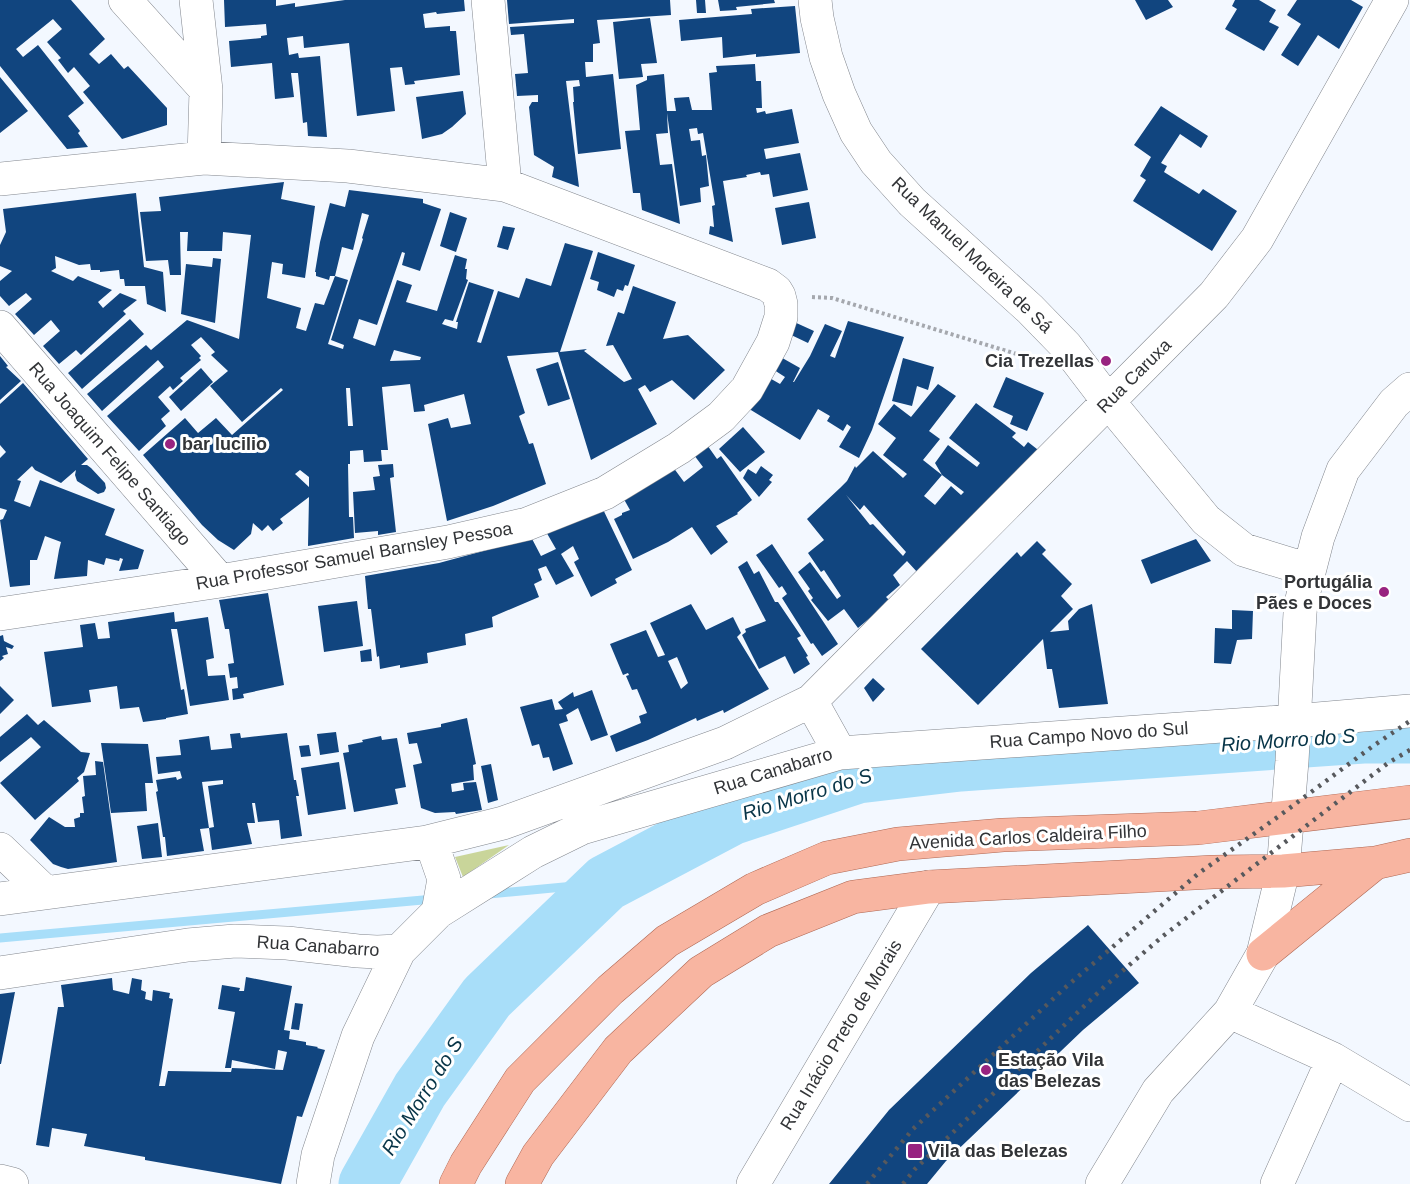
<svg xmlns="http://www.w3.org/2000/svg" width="1410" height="1184" viewBox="0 0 1410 1184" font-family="Arial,sans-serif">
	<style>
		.green { fill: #c9d59a }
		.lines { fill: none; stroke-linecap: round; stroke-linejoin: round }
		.stream { stroke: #a8def9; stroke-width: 9 }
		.river { stroke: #a8def9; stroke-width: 57 }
		.building { fill: #11457f; fill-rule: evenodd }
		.minor-casing { stroke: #83878e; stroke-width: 34 }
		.major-casing { stroke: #af6854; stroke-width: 34 }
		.path { stroke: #a5a8ae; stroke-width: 4; stroke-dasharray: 3 3; stroke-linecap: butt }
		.minor { stroke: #fff; stroke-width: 33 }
		.major { stroke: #f8b5a1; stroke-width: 33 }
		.rail { stroke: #57595d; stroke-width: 4.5; stroke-dasharray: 3 6; stroke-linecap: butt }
		.poi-dot { fill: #982380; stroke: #fff; stroke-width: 2 }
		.labels { text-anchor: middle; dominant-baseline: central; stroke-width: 6; stroke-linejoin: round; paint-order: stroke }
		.street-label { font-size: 18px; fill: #323437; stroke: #fff }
		.poi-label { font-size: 18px; font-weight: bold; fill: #323437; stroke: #fff; text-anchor: start }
		.water-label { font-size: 20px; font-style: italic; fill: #073447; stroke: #fff }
	</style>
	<rect width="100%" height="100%" fill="#f3f8ff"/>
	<path class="green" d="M509,845L463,877L455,857Z"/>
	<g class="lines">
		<path class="stream" d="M489,894L606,883
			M0,938L434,899"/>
		<path class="river" d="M367,1184L420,1090L487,997L606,883L731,817L858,775L960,763L1363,735H1410"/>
	</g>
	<path class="building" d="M0,0H71L105,39L89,54L99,64L111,54L124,69L128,66L167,108V125L122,139L83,92L90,86L74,67L68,73L58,60L61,58L47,42L62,29L53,19L16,49L23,57L38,45L84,103L68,116L80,131L78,133L88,147L67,149L0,66Z
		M224,0H276V6L295,3V7L345,0H464L465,11L437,14L436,12L423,14L425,28L450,26V31H456L460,75L414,81L415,84L405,85L402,67L390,68L395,111L357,116L349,43L304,48L303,36L287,38L289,55L298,53L299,58L320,56L327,137L308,136L307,122L303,123L298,73H291L294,97L275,99L272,63L231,67L229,41L261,38V36L267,35L266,24L225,27Z
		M507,0H670L671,15L597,20L600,43L593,44V62H585L586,77L613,74L621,149L578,154L573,102H574L573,87L580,86L579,80L566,81L579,187L552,177L554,167L534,155L529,107L532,102H538V95L517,96L515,74L528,73L524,34L511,35L510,27L574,23V19L509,24Z
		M696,0H705L706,13H697Z
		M718,0H774L775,3L736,7L737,10L720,11Z
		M1135,0H1168L1173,7L1146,20Z
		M1235,0H1259L1276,10L1269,22L1279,27L1264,51L1225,29L1237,9L1232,6Z
		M1297,0H1351L1363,7L1339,49L1318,35L1298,66L1281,55L1301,24L1287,15Z
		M795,6L800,53L756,57V54L723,58L722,37L681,41L679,20L752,14L751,9Z
		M650,18L657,63L641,64L643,77L619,79L613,22Z
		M755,64L756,81H761L762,108H756L757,113L765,111L766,114L792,109L799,143L764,149L766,159L800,153L808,190L773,197L769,174L761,175L760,172L746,175L747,177L723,181L733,242L709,234L710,226L714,227L712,206L715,205L703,133L698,134L697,128L689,129L691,141L700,140L702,156L706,155L709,186L700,188L701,202L680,206L667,113L668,133L656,134L660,165L672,164L680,224L642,210L640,193H633L625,131L640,130L636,85L647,80V76L664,74L667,111H676L674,98L689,97L692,110H712L709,73L717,72L716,66Z
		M0,77L28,111L0,133Z
		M463,91L466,114L452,127L442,134L422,139L416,97Z
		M1161,106L1208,136L1201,148L1180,134L1161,163L1167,166L1164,172L1199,194L1203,189L1237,211L1212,251L1133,201L1146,180L1140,176L1151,157L1134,145Z
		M284,182L281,199L315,206L305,278L282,274L283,264L272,262L267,298L301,308L296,328L306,331L315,303L324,305L335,276L348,280L328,344L343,349L344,345L331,340L363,239L362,238L369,215L362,213L353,250L342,247L335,276H330L329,280L316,276V272H315L320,242L330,203L345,207L349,190L423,199V203L441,209L420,271L402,265L405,253L402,252L377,325L359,319L353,338L375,346L397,280L412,285L406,302L437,311L455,255L467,259L465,269H467L466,279L468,280L453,321L445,319L442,324L457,329L458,322H456L469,282L494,290L477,342L481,343L498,291L519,298L526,278L551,286L565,243L593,251L560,352L587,349L584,351L624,382L632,379L613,345L606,346L618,312L624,314L633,286L676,302L663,339L688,335L725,370L694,400L672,380L650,392L645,385L638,389L657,424L591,460L558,352L507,356L525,413L519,416L529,444L533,443L546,484L493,506L447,521L428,424L448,418L451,428L471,424L464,394L424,405L425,411L414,412L410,384L382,387L388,450H381L382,461L364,462L363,450L350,451V464H348L349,517H353L354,538L308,546L309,497L280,519L283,523L273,531L268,525L262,531L253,523L251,534L234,550L218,540L202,525L143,455L185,418L198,433L216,418L232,435L283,390L281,388L242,422L210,386L228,371L211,355L215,352L201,337L191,345L201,356L199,358L201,360L180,378L183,381L173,390L170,386L158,397L170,411L161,419L166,426L139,451L107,416L164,367L158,360L102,411L87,394L146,345L151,350L187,320L239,339L251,235L223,232L222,251H187L188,232H180L181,275H170L168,260L146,261L140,212L161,211L159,197ZM394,350L421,357L420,360L390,361ZM346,388H350L353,426H348ZM300,470L309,477V487L295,474Z
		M136,193L144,267L163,272L166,312L147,304L145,286H125L124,279H120L119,270L100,272V270H91L90,264L79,265L55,256L56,268L51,271L73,281L78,276L112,290L98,302L103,308L120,293L137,300L123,311L126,314L81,355L76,350L59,364L43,346L60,331L51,320L34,335L15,314L32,299L26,293L9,306L0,296V281L12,271L0,266V245L6,232L3,209Z
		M809,202L816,238L782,245L775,208Z
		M450,212L467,218L456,252L440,246Z
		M503,226L515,228L508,250L497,247Z
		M598,252L635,265L628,286L625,285L623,291L617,289L614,297L597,290L599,282L590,279Z
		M213,258L221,259L215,323L181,314L186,264L212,267Z
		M130,319L144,334L82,389L68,373Z
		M792,321L814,331L808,343L787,333Z
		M848,321L904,337L872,430L859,458L839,447L851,427L847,424L843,431L827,421L830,416L818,409L800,440L746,407L766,376L780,384L785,377L771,368L777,355L800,368L793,382H794L810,356L825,324L842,331L830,356L835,358Z
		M0,356L8,366L6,367L21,381L0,400Z
		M903,358L934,367L928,390L917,386L912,406L892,401Z
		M558,362L570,399L548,406L536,369Z
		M201,368L213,382L181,411L169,397Z
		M1006,377L1044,393L1027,431L1010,424L1013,416L993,407Z
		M23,383L88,459L81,465H87L91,468L105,483L106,488L104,492L98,494L77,481L75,475L76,470L61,483L35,470L32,466L17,480L21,481L14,501L30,507L40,480L115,509L105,535L144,550L138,569L119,571L123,559L120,558L119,561L106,558L104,565L88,560L87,576L54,579L59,550L61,542L45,536L37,560H30V585L10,587L0,520L3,519L7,510L0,508V458L6,452L0,445V404Z
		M938,384L956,396L929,431L940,439L923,460L942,475L924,496L935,505L951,486L961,495L964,492L942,475L935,463L948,445L977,467L980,463L949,438L976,403L1016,433L1012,437L1024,447L1028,442L1042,453L918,573L907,561L893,575L900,585L886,597L890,601L858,628L844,609L828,621L811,600L813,598L808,591L810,589L798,572L810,562L837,599L841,596L824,570L821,572L808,553L824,540L807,519L840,488L847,481L855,466L856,468L873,451L903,478L907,474L883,455L896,438L878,424L894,404L911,417ZM846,495L860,510L864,505L906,552L903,556L873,524L870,525Z
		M743,427L765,452L740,472L719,449Z
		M705,442L717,459L721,456L752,500L737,513L738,514L716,526L728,542L711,555L692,527L668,542L633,559L614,519L622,515V513L630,510L621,494L670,463L684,482L703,467L691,451Z
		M393,464L394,477L390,478L396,532L378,535V531L355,533L353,492L375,490L373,477L380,476L378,465Z
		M761,466L773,475L769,480L772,482L759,497L743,478L748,469L756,474Z
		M600,503L632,570L615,579L617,583L591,597L574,562L579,559L573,546L561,554L574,576L556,585L546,566L538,569L542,580L534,584L539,597L492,617L493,627L465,634L466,645L427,653L428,663L400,668V665L380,669L379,656L377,657L371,609H368L365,576L439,563L487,550L530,535L541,556L556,549L545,530Z
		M1196,539L1211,561L1151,584L1141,560Z
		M1037,541L1046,550L1042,554L1072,584L1061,596L1073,609L1050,632L1069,630L1068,621L1079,609L1092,604L1108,704L1059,708L1052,669H1047L1043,639L978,705L921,649L1017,552L1021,557Z
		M772,544L838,644L822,656L813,643L811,644L782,598L787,594L782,586L779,588L756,555Z
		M747,561L754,574L759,571L775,602H778L801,636L797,638L808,656L806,657L810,664L794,674L785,656L759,669L742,635L746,632L745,629L766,621L738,567Z
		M268,593L284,685L243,694L244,698L233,700L232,689L238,688L237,677L230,678L228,664L234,663L229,629H225L219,600Z
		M357,601L363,646L324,652L318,606Z
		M691,604L706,630L733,617L741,633L737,637L769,689L724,713L723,710L697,721L696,718L648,740L616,752L610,736L641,723L639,716L647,713L637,689L632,690L626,676L629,675L628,673L623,675L610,644L646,630L658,657L665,655L650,623ZM677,657L688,683L681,689L668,661Z
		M1232,610L1253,611L1252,639L1237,640L1231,664L1214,663L1215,628L1232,629Z
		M174,612L175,622L208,617L214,658L206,660L208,676L225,675L229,700L190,706L177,629H171L181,690L184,689L188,714L166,718V719L143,722L139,707L120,709L117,686L89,690L91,702L52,707L44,652L83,647L80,625L95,623L98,639L110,638L108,622Z
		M3,635L4,641L14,646L12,649L6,647L8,654L2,656L4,658L0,661V636Z
		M371,649L372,661L361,662L360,651Z
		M873,678L885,689L873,702L864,688Z
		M0,686L14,700L0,714Z
		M592,690L608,735L591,741L578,708L566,715L568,721L559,724L573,764L553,771L549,757L543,758L539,744L532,746L520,707L552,699L555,710L563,709L558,702L573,692L574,697Z
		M27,714L38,725L44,720L81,752L90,753L84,772L77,778L79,781L35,820L0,783L41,747L31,737L0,762V737Z
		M467,718L476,764L473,765L474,780L451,784L452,792L464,790L463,783L476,782L482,810L456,814L455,812L435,813L421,808L413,765L422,763L417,743L409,744L407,733L441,727V724Z
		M336,732L339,752L320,755L317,734Z
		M240,733L241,738L287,733L294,780H296L299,796H296L302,836L281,839L279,820L258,822L255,803H252L255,823H247L252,844L212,850L209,828L214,827L208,786L223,784V780L202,782L209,828L200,829L204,851L167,856L165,837H163L156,792L158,791L156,780L176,777L177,780L182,778L180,771L158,774L156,757L181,755L179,740L209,736L211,750L232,748L230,734Z
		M381,736L382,740L397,738L406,787L395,789L398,804L354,812L343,753L349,752L348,745L363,742L362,740Z
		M101,743L148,744L153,783H145L147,811L111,813Z
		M309,745L311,756L301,757L299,746Z
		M95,761L103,762L117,862L68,869L61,867L53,864L30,840L49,817L65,827H75L74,819L80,817V813H84L82,797L85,796L83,776L96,775Z
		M339,762L346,809L308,815L301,768Z
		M491,764L498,800L488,803L481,766Z
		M158,823L162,857L142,859L137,826Z
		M1088,925L1139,983L1083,1030L946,1161L927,1184H829L889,1110L1031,973Z
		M246,977L292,986L284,1030L290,1031L289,1039L306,1042V1045L318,1047L317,1048L325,1050L302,1117L297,1116L281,1184L145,1160V1157L84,1146L87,1134L52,1128L49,1147L36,1145L58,1007H64L61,985L112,978L113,990L129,994L132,978L142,980L141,990L146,992L145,999L152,1001L153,990L170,993L169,998L173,999L159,1086H165L168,1071L231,1072L232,1068L283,1070L287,1052L278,1050L275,1069L232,1060L231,1068H225L235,1012L218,1009L222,985L240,988L239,991H244Z
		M15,992L1,1064H0V994Z
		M295,1003L303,1004L299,1030L291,1029Z"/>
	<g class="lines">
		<defs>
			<path id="minor" d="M125,0L206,90
				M196,0L206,90L204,158
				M488,0L505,185
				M815,0L817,18L826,57L839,94L856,132L876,162L912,202L1030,309L1066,346L1108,401L1206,520L1244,550L1309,570
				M0,179L204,158L348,166L505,185L768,285L776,291L779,296L781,304V317L773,342L747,389L721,417L679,448L605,493L527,524L448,542L220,581L0,614
				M0,327L220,581
				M811,701L840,753
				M427,842L435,853L444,879L438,912
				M0,849L45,892
				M0,899L427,842L503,823L725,743L811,701L1214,295L1257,239L1392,0
				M0,973L188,945L235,941L287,943L358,951L377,952L399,951L438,912L533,852L582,828L840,753L1294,721L1410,711
				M1230,1012L1333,1059L1410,1105
				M0,1181L12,1184
				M313,1184L318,1155L358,1036L399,951
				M753,1184L929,887
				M1102,1184L1158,1091L1230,1012L1263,954L1283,871L1292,761L1300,613L1301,603L1318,537L1343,470L1394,403L1410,389
				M1277,1184L1333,1059"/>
			<path id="major" d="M1263,954L1375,863
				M456,1184L466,1164L520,1080L610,990L667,941L755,889L827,858L898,844L1003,835L1198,828L1410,802
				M522,1184L538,1155L618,1050L701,972L768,931L853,897L929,887L1213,872L1283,871L1375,863L1410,855"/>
		</defs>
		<use href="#minor" class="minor-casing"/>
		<use href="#major" class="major-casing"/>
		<path class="path" d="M812,297L832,298L1030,358"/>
		<use href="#minor" class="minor"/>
		<use href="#major" class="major"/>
		<path class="rail" d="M867,1184L913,1129L1067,986L1199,873L1279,816L1373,746L1410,721
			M903,1184L915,1169L1105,986L1163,936L1388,763L1410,750"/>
	</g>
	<g class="poi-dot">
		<circle cx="1106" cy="361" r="6"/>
		<circle cx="170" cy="444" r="6"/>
		<circle cx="1384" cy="592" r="6"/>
		<circle cx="986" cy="1070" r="6"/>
		<rect x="907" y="1143" width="16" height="16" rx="3"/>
	</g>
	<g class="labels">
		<g class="street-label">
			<text transform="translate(972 255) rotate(44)">Rua Manuel Moreira de Sá</text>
			<text transform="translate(1134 376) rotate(-45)">Rua Caruxa</text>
			<text transform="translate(110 454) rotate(49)">Rua Joaquim Felipe Santiago</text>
			<text transform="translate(354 556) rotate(-10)">Rua Professor Samuel Barnsley Pessoa</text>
			<text transform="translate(1089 735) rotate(-4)">Rua Campo Novo do Sul</text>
			<text transform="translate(773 771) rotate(-17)">Rua Canabarro</text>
			<text transform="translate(1028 837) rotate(-3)">Avenida Carlos Caldeira Filho</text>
			<text transform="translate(318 946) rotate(4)">Rua Canabarro</text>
			<text transform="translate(841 1035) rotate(-59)">Rua Inácio Preto de Morais</text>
		</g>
		<g class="poi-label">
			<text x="1094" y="361" text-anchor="end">Cia Trezellas</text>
			<text x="182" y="444">bar lucilio</text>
			<text x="1372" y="582" text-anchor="end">Portugália<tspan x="1372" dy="21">Pães e Doces</tspan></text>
			<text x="998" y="1060">Estação Vila<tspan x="998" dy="21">das Belezas</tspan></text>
			<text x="928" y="1151">Vila das Belezas</text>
		</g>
		<g class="water-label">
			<text transform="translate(1288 740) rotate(-4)">Rio Morro do S</text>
			<text transform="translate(807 794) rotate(-17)">Rio Morro do S</text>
			<text transform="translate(422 1096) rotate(-58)">Rio Morro do S</text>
		</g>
	</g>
</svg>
